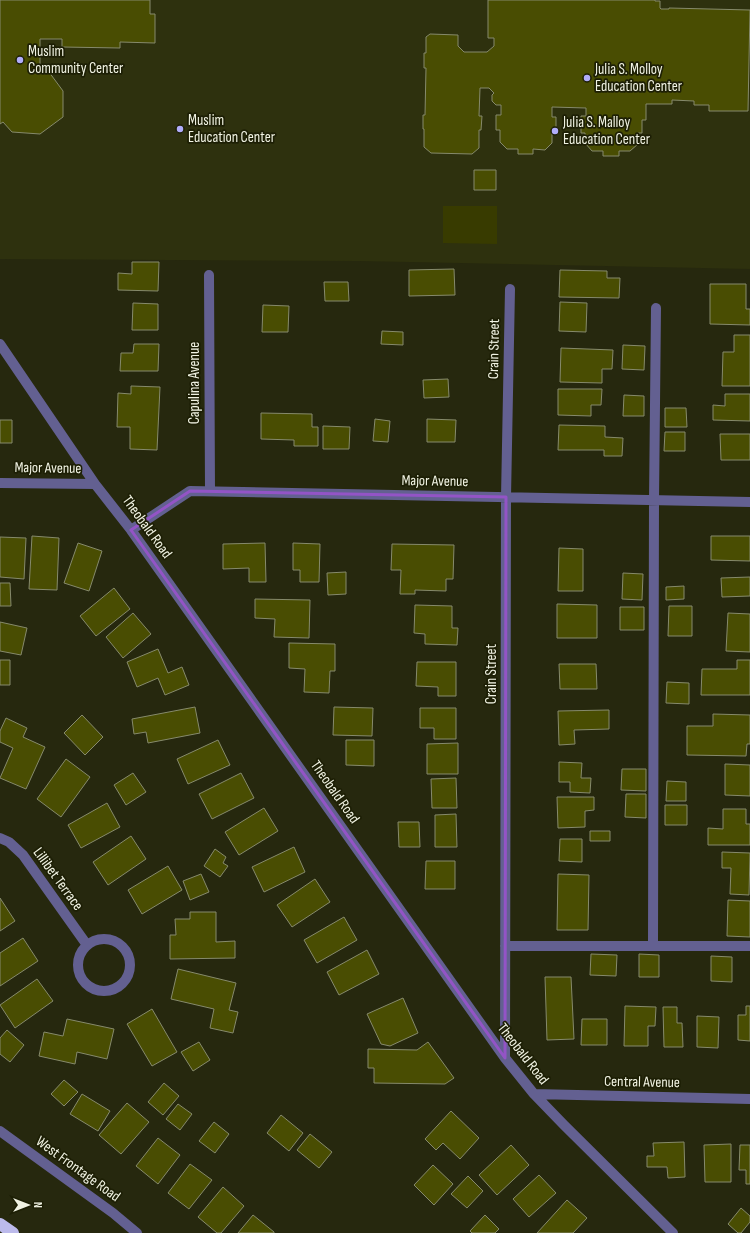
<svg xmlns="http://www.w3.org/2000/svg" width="750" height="1233" viewBox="0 0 750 1233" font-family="'Sofia Sans Condensed',sans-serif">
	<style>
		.built { fill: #2e310e }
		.green { fill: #383b00 }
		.building { fill: #494d02; stroke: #868a6c }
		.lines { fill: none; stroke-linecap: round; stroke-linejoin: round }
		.minor { stroke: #636091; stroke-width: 10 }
		.highway { stroke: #bcbaeb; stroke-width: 12 }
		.marked { fill: none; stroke: #9354c6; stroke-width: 3; stroke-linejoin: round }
		.poi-dot { fill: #b1adfa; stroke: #1d1f05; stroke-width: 1.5 }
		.labels { text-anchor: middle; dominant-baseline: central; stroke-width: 3.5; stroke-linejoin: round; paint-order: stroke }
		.poi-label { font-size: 15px; fill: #f1f3e3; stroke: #1d1f05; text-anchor: start }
		.street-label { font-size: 15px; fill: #f1f3e3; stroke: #1d1f05 }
	</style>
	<rect width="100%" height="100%" fill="#26280e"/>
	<path class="built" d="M0,0H750V269L359,261L0,259Z"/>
	<path class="green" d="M443,206H497V244L443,243Z"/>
	<path class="building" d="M0,0H150V14H155V43L120,42V48L62,47V39H40V72H49L63,91V117L40,134L12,132L3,122L0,124Z
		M488,0H655V1H660V8L661,9H669V8L750,10L748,111H709V105H694V101L672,100V104H646V120H642V133H638V144L630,151H619V156H603V151H592L585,143V133H581V116H586V108L552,107V117H556V132H552V143L545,150L533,149V154H518V149H507L500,142V130H496V115H501V105H496L492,101V95L494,93L489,88H480L479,116H482L481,130H479V148L472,154L431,153L424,147V129H423V115H425L426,68H424V53H426V37L430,34L458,35V46L464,52H487L494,46V38H488Z
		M474,170H496V190H474Z
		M132,262H159L158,291L118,290V273L132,274Z
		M454,269L455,295L409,296V270Z
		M560,270L607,271V278H620L619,298L559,297Z
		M324,282H348L349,301H325Z
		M710,284H746V309H750V325L710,324Z
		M560,302L587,303L586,332L559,331Z
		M133,303L158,304V330H132Z
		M263,305L289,306L288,332H262Z
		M382,331L403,332V345L381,344Z
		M734,335H750V386H722L723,352H734Z
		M134,344H159L158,371H120L121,353H133Z
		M623,345L645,346L644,370L622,369Z
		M561,348L613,350L612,369H602V383L560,382Z
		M448,379L449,397L424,398L423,380Z
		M131,386L160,387L157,450L130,449V427H117L118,393L131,394Z
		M558,389H602L601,405H591V416L558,415Z
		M725,394H750V421L713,420V405L725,406Z
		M624,395L644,396V416H623Z
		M665,408H686L687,427H665Z
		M261,413L312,414V427H318V446H294V440L261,439Z
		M375,419L390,421L388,442L373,441Z
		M427,419L456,420L455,442H427Z
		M0,420H12V443H0Z
		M559,425L605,426V437L623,438L622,456H604V450H558Z
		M323,426L350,427L349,449H323Z
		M665,432H685V451H664Z
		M720,434H750V460H721Z
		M32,536L59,538L57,590L29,589Z
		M711,536H750V561L711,560Z
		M0,537L26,538L24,579L0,577Z
		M78,543L102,551L89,591L64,583Z
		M265,543L266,582H249V568L223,569V544Z
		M293,543L320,544L319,582H300V570H293Z
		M392,544L454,545L453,579H446V591L415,590V594H400L401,570H391Z
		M559,548L583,549V591H558Z
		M346,572V594L328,595L327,573Z
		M623,573L643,574L642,600L622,599Z
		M750,577V596L722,597L721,578Z
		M0,583H10L11,606H0Z
		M684,586V599L666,600V587Z
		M114,588L130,609L96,636L80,616Z
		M255,599L310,600L309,638L274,637L275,619L255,618Z
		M557,604L597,605V638H557Z
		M415,605L452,606V628H458L457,645L425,644V634L414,633Z
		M669,606H692V636H668Z
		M620,607H644V630H620Z
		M133,613L151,634L123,658L106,637Z
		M728,613L750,614V652L726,651Z
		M0,622L27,628L21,655L0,651Z
		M289,643L335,644V671H330L329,693L304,692L305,669L289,668Z
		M158,649L168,673L182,667L189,685L165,695L158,678L137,687L127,662Z
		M0,660H10V685H0Z
		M737,660H750V695H701L702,669H737Z
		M417,662H456V696H438V687L416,686Z
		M559,664H596L597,689H560Z
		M667,682L689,683V704L666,703Z
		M195,707L200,733L148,743L146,732L134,734L132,719Z
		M334,707L373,708L372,736L333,735Z
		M420,708H456V739H434V728H420Z
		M609,710V729L574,730L575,744L559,745L558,711Z
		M713,714L750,715V744H747L746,756L687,755V726H713Z
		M82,715L103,737L85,755L64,733Z
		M6,718L27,728L23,737L45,747L26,789L0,778L13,748L0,742V731Z
		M218,740L230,765L188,784L177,759Z
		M346,740H374V766L346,765Z
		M458,743V774H427V744Z
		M66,759L90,777L61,817L37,799Z
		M559,762L582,763L581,778H591L590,793L570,792V782H559Z
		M725,764L750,765V796L725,795Z
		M622,769H646V791L621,790Z
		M133,773L146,792L126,805L114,785Z
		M241,773L254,798L212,819L199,794Z
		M456,778L457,808H432L431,779Z
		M667,781L686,782V801H666Z
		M626,794H646V818L625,817Z
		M557,797H594V810L585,811V827L558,828Z
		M107,803L120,827L81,848L68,825Z
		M665,805H687V825H665Z
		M264,808L278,831L239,855L225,832Z
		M723,809H746V824H750V845H708V828L723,829Z
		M456,814L457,847H435V815Z
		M398,822H419L420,847H399Z
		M590,831H610V841H590Z
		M131,836L146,859L108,885L93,862Z
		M560,839H582V862L559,861Z
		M294,847L305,872L264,892L252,867Z
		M215,849L226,857L223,863L228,866L220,877L204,866Z
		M722,852L750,853L749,895L730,894L731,868H722Z
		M426,861H455V889H425Z
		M168,866L182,890L142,914L128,890Z
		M201,874L209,892L190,900L183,881Z
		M558,874L589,875L588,930H557Z
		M315,879L330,902L292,927L277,905Z
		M0,898L15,921L0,931Z
		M728,900L750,901V937L727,936Z
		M190,912H216V942L235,941V958L170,959V935H176L175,919H190Z
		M344,917L357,940L317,963L304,940Z
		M23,938L38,961L0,986V953Z
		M367,950L379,974L339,995L327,972Z
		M591,954L617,955L616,976L590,975Z
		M639,954L659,955V977H639Z
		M711,956L732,957V982L711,981Z
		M178,969L236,983L229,1010L238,1012L233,1033L210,1028L214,1009L171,999Z
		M545,977H571L574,1039L547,1040Z
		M37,979L53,1001L15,1028L0,1005Z
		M403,998L418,1033L390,1046L381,1044L367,1014Z
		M625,1006L656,1007L655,1026H648V1046H624Z
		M746,1006H750V1041L738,1040V1015H746Z
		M663,1007H677V1023H682L683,1047H664Z
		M152,1009L177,1052L152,1066L127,1024Z
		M697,1016L719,1017L718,1048L697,1047Z
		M67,1019L114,1029L107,1059L77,1052L75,1064L39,1056L44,1032L63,1036Z
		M582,1019H607V1045H581Z
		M7,1030L24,1045L10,1062L0,1054V1038Z
		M199,1042L210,1060L193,1071L181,1052Z
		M428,1042L454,1078L445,1084L374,1083V1068H368V1049L417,1050Z
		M64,1080L78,1092L64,1106L51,1094Z
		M164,1083L179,1096L163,1115L148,1102Z
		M82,1094L110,1111L98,1131L70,1114Z
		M127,1103L149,1122L121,1154L99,1135Z
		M178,1104L192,1114L180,1130L166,1119Z
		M451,1111L479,1138L460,1159L443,1143L436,1150L425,1139Z
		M281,1115L303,1133L289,1151L267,1133Z
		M214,1122L229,1134L215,1153L199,1141Z
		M310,1134L332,1152L319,1168L297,1150Z
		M158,1138L180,1155L158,1184L136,1166Z
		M684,1142L685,1177L668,1178L667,1167H647V1156H654L653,1143Z
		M731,1144V1182H705L704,1145Z
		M511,1145L529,1165L497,1195L479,1175Z
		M740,1145H750V1184H746V1170H739Z
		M190,1164L212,1180L189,1209L168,1193Z
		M433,1165L453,1184L434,1205L414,1185Z
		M539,1175L556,1193L529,1217L513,1199Z
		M468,1176L483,1191L467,1208L451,1194Z
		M223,1187L244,1206L221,1233H217L198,1217Z
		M567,1200L587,1218L573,1233H537Z
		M741,1208L750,1216V1222L741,1233H738L728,1224Z
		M253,1215L274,1232V1233H238Z
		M485,1215L499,1229L495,1233H472L470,1231Z"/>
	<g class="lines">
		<path class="minor" d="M209,275L210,491
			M0,344L95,484L131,530L505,1058L534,1094L564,1125L673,1233
			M0,483L95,484
			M131,530L190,491L750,502
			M0,838L9,842L23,855L87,945
			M78 965a26 26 0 1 1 52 0a26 26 0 1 1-52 0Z
			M505,946H750
			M653,946L654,500L656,308
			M505,1058L506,497L510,289
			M534,1094L750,1099
			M0,1131L113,1213L137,1233"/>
		<path class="highway" d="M0,1224L13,1233"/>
	</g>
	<path class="marked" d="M190,491L506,497L505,1058L131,530Z"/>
	<g class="poi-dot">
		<circle cx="20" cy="60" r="4"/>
		<circle cx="587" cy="78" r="4"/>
		<circle cx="180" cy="129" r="4"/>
		<circle cx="555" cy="131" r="4"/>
	</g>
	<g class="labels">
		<g class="poi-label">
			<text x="28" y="51">Muslim<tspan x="28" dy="17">Community Center</tspan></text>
			<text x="595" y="69">Julia S. Molloy<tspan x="595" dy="17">Education Center</tspan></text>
			<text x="188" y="120">Muslim<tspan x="188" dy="17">Education Center</tspan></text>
			<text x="563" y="122">Julia S. Malloy<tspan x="563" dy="17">Education Center</tspan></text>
		</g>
		<g class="street-label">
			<text transform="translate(494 349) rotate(-89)">Crain Street</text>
			<text transform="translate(194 383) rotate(-90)">Capulina Avenue</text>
			<text transform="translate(48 468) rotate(1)">Major Avenue</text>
			<text transform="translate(435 481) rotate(1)">Major Avenue</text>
			<text transform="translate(147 527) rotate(54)">Theobald Road</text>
			<text transform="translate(491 674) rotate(-90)">Crain Street</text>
			<text transform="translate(335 792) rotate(55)">Theobald Road</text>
			<text transform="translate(58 879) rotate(54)">Lillibet Terrace</text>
			<text transform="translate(523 1054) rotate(52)">Theobald Road</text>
			<text transform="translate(642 1082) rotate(1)">Central Avenue</text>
			<text transform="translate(78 1169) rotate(36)">West Frontage Road</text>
		</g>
	</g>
	<g transform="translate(28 1205) rotate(90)" stroke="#1d1f05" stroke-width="3" paint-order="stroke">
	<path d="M0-3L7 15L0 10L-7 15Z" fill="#f1f3e3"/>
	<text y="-6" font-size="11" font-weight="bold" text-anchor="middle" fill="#f1f3e3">N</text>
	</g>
</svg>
